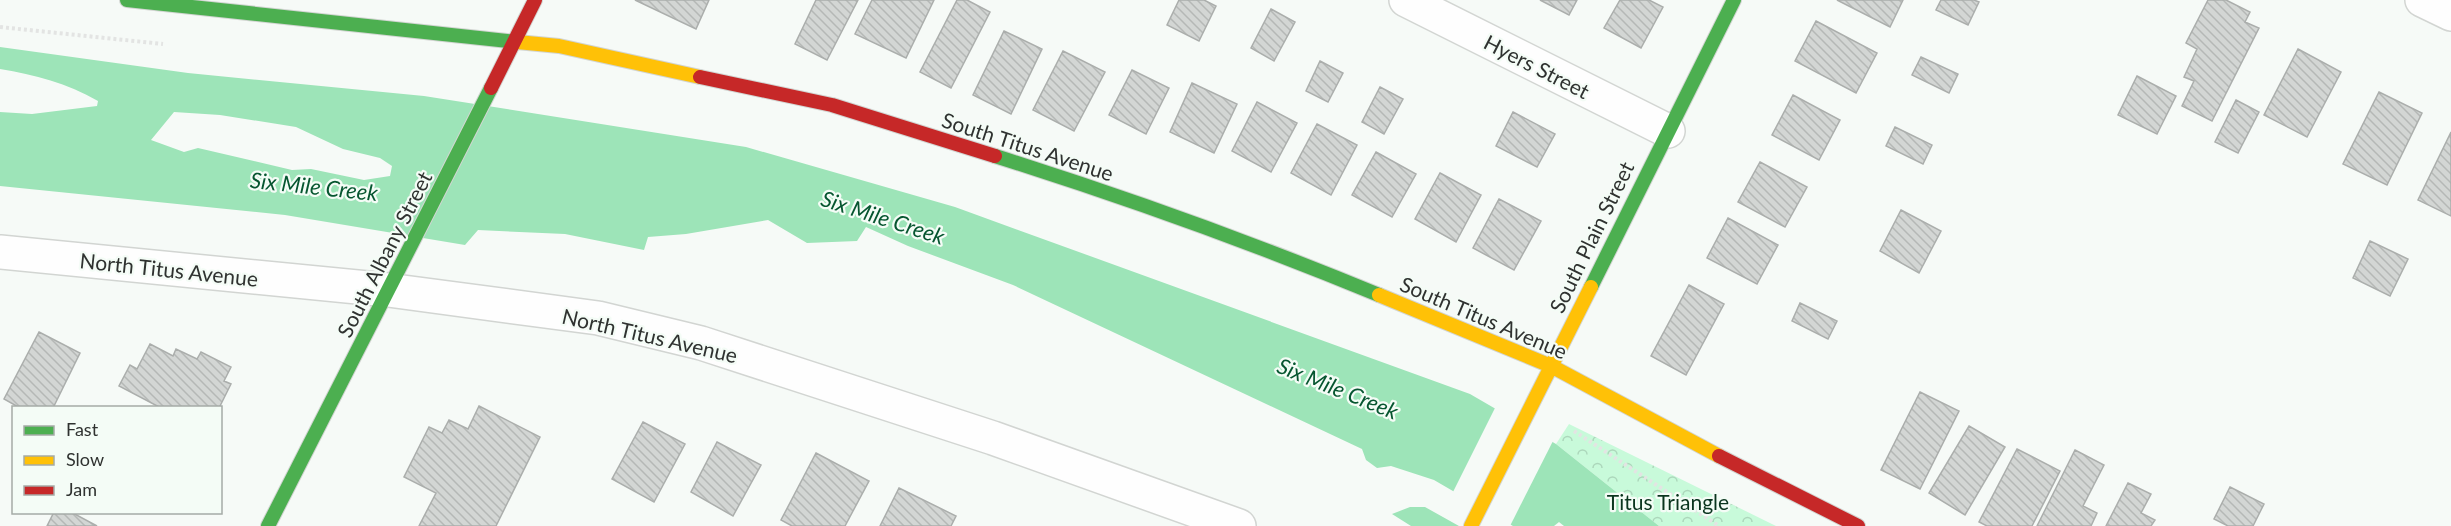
<svg xmlns="http://www.w3.org/2000/svg" width="2451" height="526" viewBox="0 0 2451 526" font-family="Lato,sans-serif">
	<style>
		.park { fill: url(#park-crowns) }
		.water { fill: #9de4b8; fill-rule: evenodd }
		.pier { fill: #f6faf7 }
		.building { fill: url(#building-back-hatch); stroke: #abaeac; stroke-width: 1.5 }
		.lines { fill: none; stroke-linecap: round; stroke-linejoin: round }
		.street-casing { stroke: #d2d5d2; stroke-width: 36 }
		.fast-casing { stroke: #d2d5d2; stroke-width: 16 }
		.slow-casing { stroke: #d2d5d2; stroke-width: 16 }
		.jam-casing { stroke: #d2d5d2; stroke-width: 16 }
		.path { stroke: #e3e4e3; stroke-width: 4; stroke-dasharray: 3 3; stroke-linecap: butt }
		.street { stroke: #fefefe; stroke-width: 33 }
		.fast { stroke: #4caf50; stroke-width: 14 }
		.slow { stroke: #ffc107; stroke-width: 14 }
		.jam { stroke: #c62828; stroke-width: 14 }
		.labels { text-anchor: middle; dominant-baseline: central; stroke-width: 4.5; stroke-linejoin: round; paint-order: stroke }
		.street-label { font-size: 21px; fill: #2f3230; stroke: #f4fcf6 }
		.park-label { font-size: 21px; fill: #0a351e; stroke: #f4fcf6 }
		.water-label { font-size: 22px; font-style: italic; fill: #065630; stroke: #f4fcf6 }
	</style>
	<defs>
		<pattern id="park-crowns" width="20" height="18" patternUnits="userSpaceOnUse" patternTransform="scale(1.5)"><rect width="20" height="18" fill="#c8fada"/><path d="M2 6a3 3 0 1 1 6 0M12 15a3 3 0 1 1 6 0" fill="none" stroke="#acd7bb"/></pattern>
		<pattern id="building-back-hatch" width="6" height="6" patternUnits="userSpaceOnUse" patternTransform="scale(1.5)"><rect width="6" height="6" fill="#d3d6d4"/><path d="M-1 5l2 2M0 0l6 6M5-1l2 2" fill="none" stroke="#b5b8b6"/></pattern>
	</defs>
	<rect width="100%" height="100%" fill="#f6faf7"/>
	<path class="park" d="M1569,424L1776,526H1659L1556,444Z"/>
	<path class="water" d="M0,47L188,73L424,96L746,147L955,207L1470,394L1556,444L1659,526H1564L1559,522L1554,526H1513L1434,480L1391,466L1377,468L1366,460L1362,449L1013,285L908,246L866,227L857,241L807,243L768,220L686,234L648,237L644,250L565,234L478,230L465,245L285,215L0,186V112L32,114L97,106L98,101C67,83 35,75 0,69ZM174,112L220,115L296,127L343,149L380,158L392,166L390,176L364,180L311,169L292,170L198,148L184,152L151,140Z
		M1410,507H1425L1459,526H1411L1392,514Z"/>
	<path class="pier" d="M1496,406L1554,439L1510,526L1452,494Z"/>
	<path class="building" d="M635,0H709L696,29Z
		M816,0H858L827,60L795,44Z
		M872,0H934L906,58L855,34Z
		M957,0H967L990,12L951,88L920,72Z
		M1179,0H1204L1216,6L1199,41L1167,25Z
		M1540,0H1577L1569,15Z
		M1620,0H1649L1663,7L1641,48L1604,28Z
		M1837,0H1903L1890,27Z
		M1941,0H1974L1979,2L1968,25L1936,10Z
		M2208,0H2226L2250,12L2245,22L2259,28L2212,121L2182,106L2194,81L2184,77L2197,49L2186,43Z
		M1271,9L1295,22L1274,61L1251,48Z
		M1816,21L1877,53L1856,93L1795,61Z
		M1004,31L1042,49L1011,114L973,95Z
		M2298,49L2341,72L2307,137L2264,115Z
		M1063,51L1105,72L1074,131L1033,110Z
		M1921,57L1958,74L1949,93L1912,75Z
		M1320,61L1343,73L1328,102L1306,91Z
		M1132,70L1169,88L1146,134L1109,115Z
		M2137,76L2176,96L2157,134L2118,115Z
		M1192,83L1237,104L1214,153L1170,132Z
		M1380,87L1403,99L1384,134L1362,122Z
		M2379,92L2422,113L2387,185L2343,164Z
		M1793,95L1840,120L1819,160L1772,135Z
		M2236,100L2259,112L2238,153L2215,142Z
		M1257,102L1297,123L1271,172L1232,151Z
		M1513,112L1555,134L1537,167L1496,146Z
		M1317,124L1357,145L1331,195L1291,173Z
		M1895,127L1932,145L1923,164L1886,146Z
		M2451,132V216L2418,200Z
		M1376,152L1416,174L1392,217L1352,195Z
		M1760,162L1807,187L1785,227L1738,202Z
		M1440,173L1481,195L1456,242L1415,219Z
		M1499,199L1541,221L1514,270L1473,248Z
		M1901,210L1941,231L1919,273L1880,251Z
		M1728,218L1778,245L1757,284L1707,258Z
		M2370,241L2408,259L2390,296L2353,278Z
		M1689,285L1724,304L1686,375L1651,356Z
		M1800,303L1837,321L1828,339L1792,321Z
		M39,332L80,353L53,408H20L4,399Z
		M150,344L173,356L176,349L197,359L201,352L231,367L224,381L231,384L219,408H161L119,386L130,365L137,369Z
		M1920,392L1959,411L1920,489L1881,470Z
		M479,406L540,437L496,526H419L436,493L404,477L429,427L442,433L449,420L468,429Z
		M643,422L685,444L654,502L612,479Z
		M1969,426L2005,447L1965,515L1929,493Z
		M717,442L761,465L733,516L691,492Z
		M2017,449L2060,471L2032,526H1987L1979,522Z
		M2075,450L2104,465L2083,506L2097,513L2091,526H2037Z
		M816,453L869,481L845,526H792L781,520Z
		M2128,483L2151,494L2141,513L2155,520L2151,526H2106Z
		M2230,487L2264,504L2253,526H2228L2214,519Z
		M899,488L956,516L951,526H880Z
		M54,512H71L97,526H47Z"/>
	<g class="lines">
		<defs>
			<path id="street" d="M1406,0L1668,131
				M2422,0L2451,14
				M0,252L388,290L598,318L701,343L993,438L1239,526"/>
			<path id="fast" d="M127,0L517,42
				M995,156C1125,197 1253,243 1379,295
				M1591,287L1734,0
				M268,526L491,88"/>
			<path id="slow" d="M517,42L559,46L700,77
				M1379,295L1551,366L1719,456
				M1471,526L1591,287"/>
			<path id="jam" d="M700,77L832,105L995,156
				M491,88L535,0
				M1719,456L1858,526"/>
		</defs>
		<use href="#street" class="street-casing"/>
		<use href="#fast" class="fast-casing"/>
		<use href="#slow" class="slow-casing"/>
		<use href="#jam" class="jam-casing"/>
		<path class="path" d="M0,27L163,44
			M1574,431L1719,526"/>
		<use href="#street" class="street"/>
		<use href="#fast" class="fast"/>
		<use href="#slow" class="slow"/>
		<use href="#jam" class="jam"/>
	</g>
	<g class="labels">
		<g class="street-label">
			<text transform="translate(1537 66) rotate(27)">Hyers Street</text>
			<text transform="translate(1028 146) rotate(18)">South Titus Avenue</text>
			<text transform="translate(1591 237) rotate(-64)">South Plain Street</text>
			<text transform="translate(384 254) rotate(-63)">South Albany Street</text>
			<text transform="translate(169 269) rotate(6)">North Titus Avenue</text>
			<text transform="translate(1484 317) rotate(23)">South Titus Avenue</text>
			<text transform="translate(650 335) rotate(13)">North Titus Avenue</text>
		</g>
		<g class="park-label">
			<text x="1668" y="501">Titus Triangle</text>
		</g>
		<g class="water-label">
			<text transform="translate(314 186) rotate(6)">Six Mile Creek</text>
			<text transform="translate(883 217) rotate(18)">Six Mile Creek</text>
			<text transform="translate(1338 388) rotate(22)">Six Mile Creek</text>
		</g>
	</g>
	<rect x="12" y="406" width="210" height="108" fill="#f4fcf6" stroke="#a5aba7" stroke-width="1.5"/>
	<rect x="24" y="426" width="30" height="9" fill="#4caf50" stroke="#a5aba7" stroke-width="1.5"/>
	<text x="66" y="436" font-size="18" fill="#2f3230">Fast</text>
	<rect x="24" y="456" width="30" height="9" fill="#ffc107" stroke="#a5aba7" stroke-width="1.5"/>
	<text x="66" y="466" font-size="18" fill="#2f3230">Slow</text>
	<rect x="24" y="486" width="30" height="9" fill="#c62828" stroke="#a5aba7" stroke-width="1.5"/>
	<text x="66" y="496" font-size="18" fill="#2f3230">Jam</text>
</svg>
